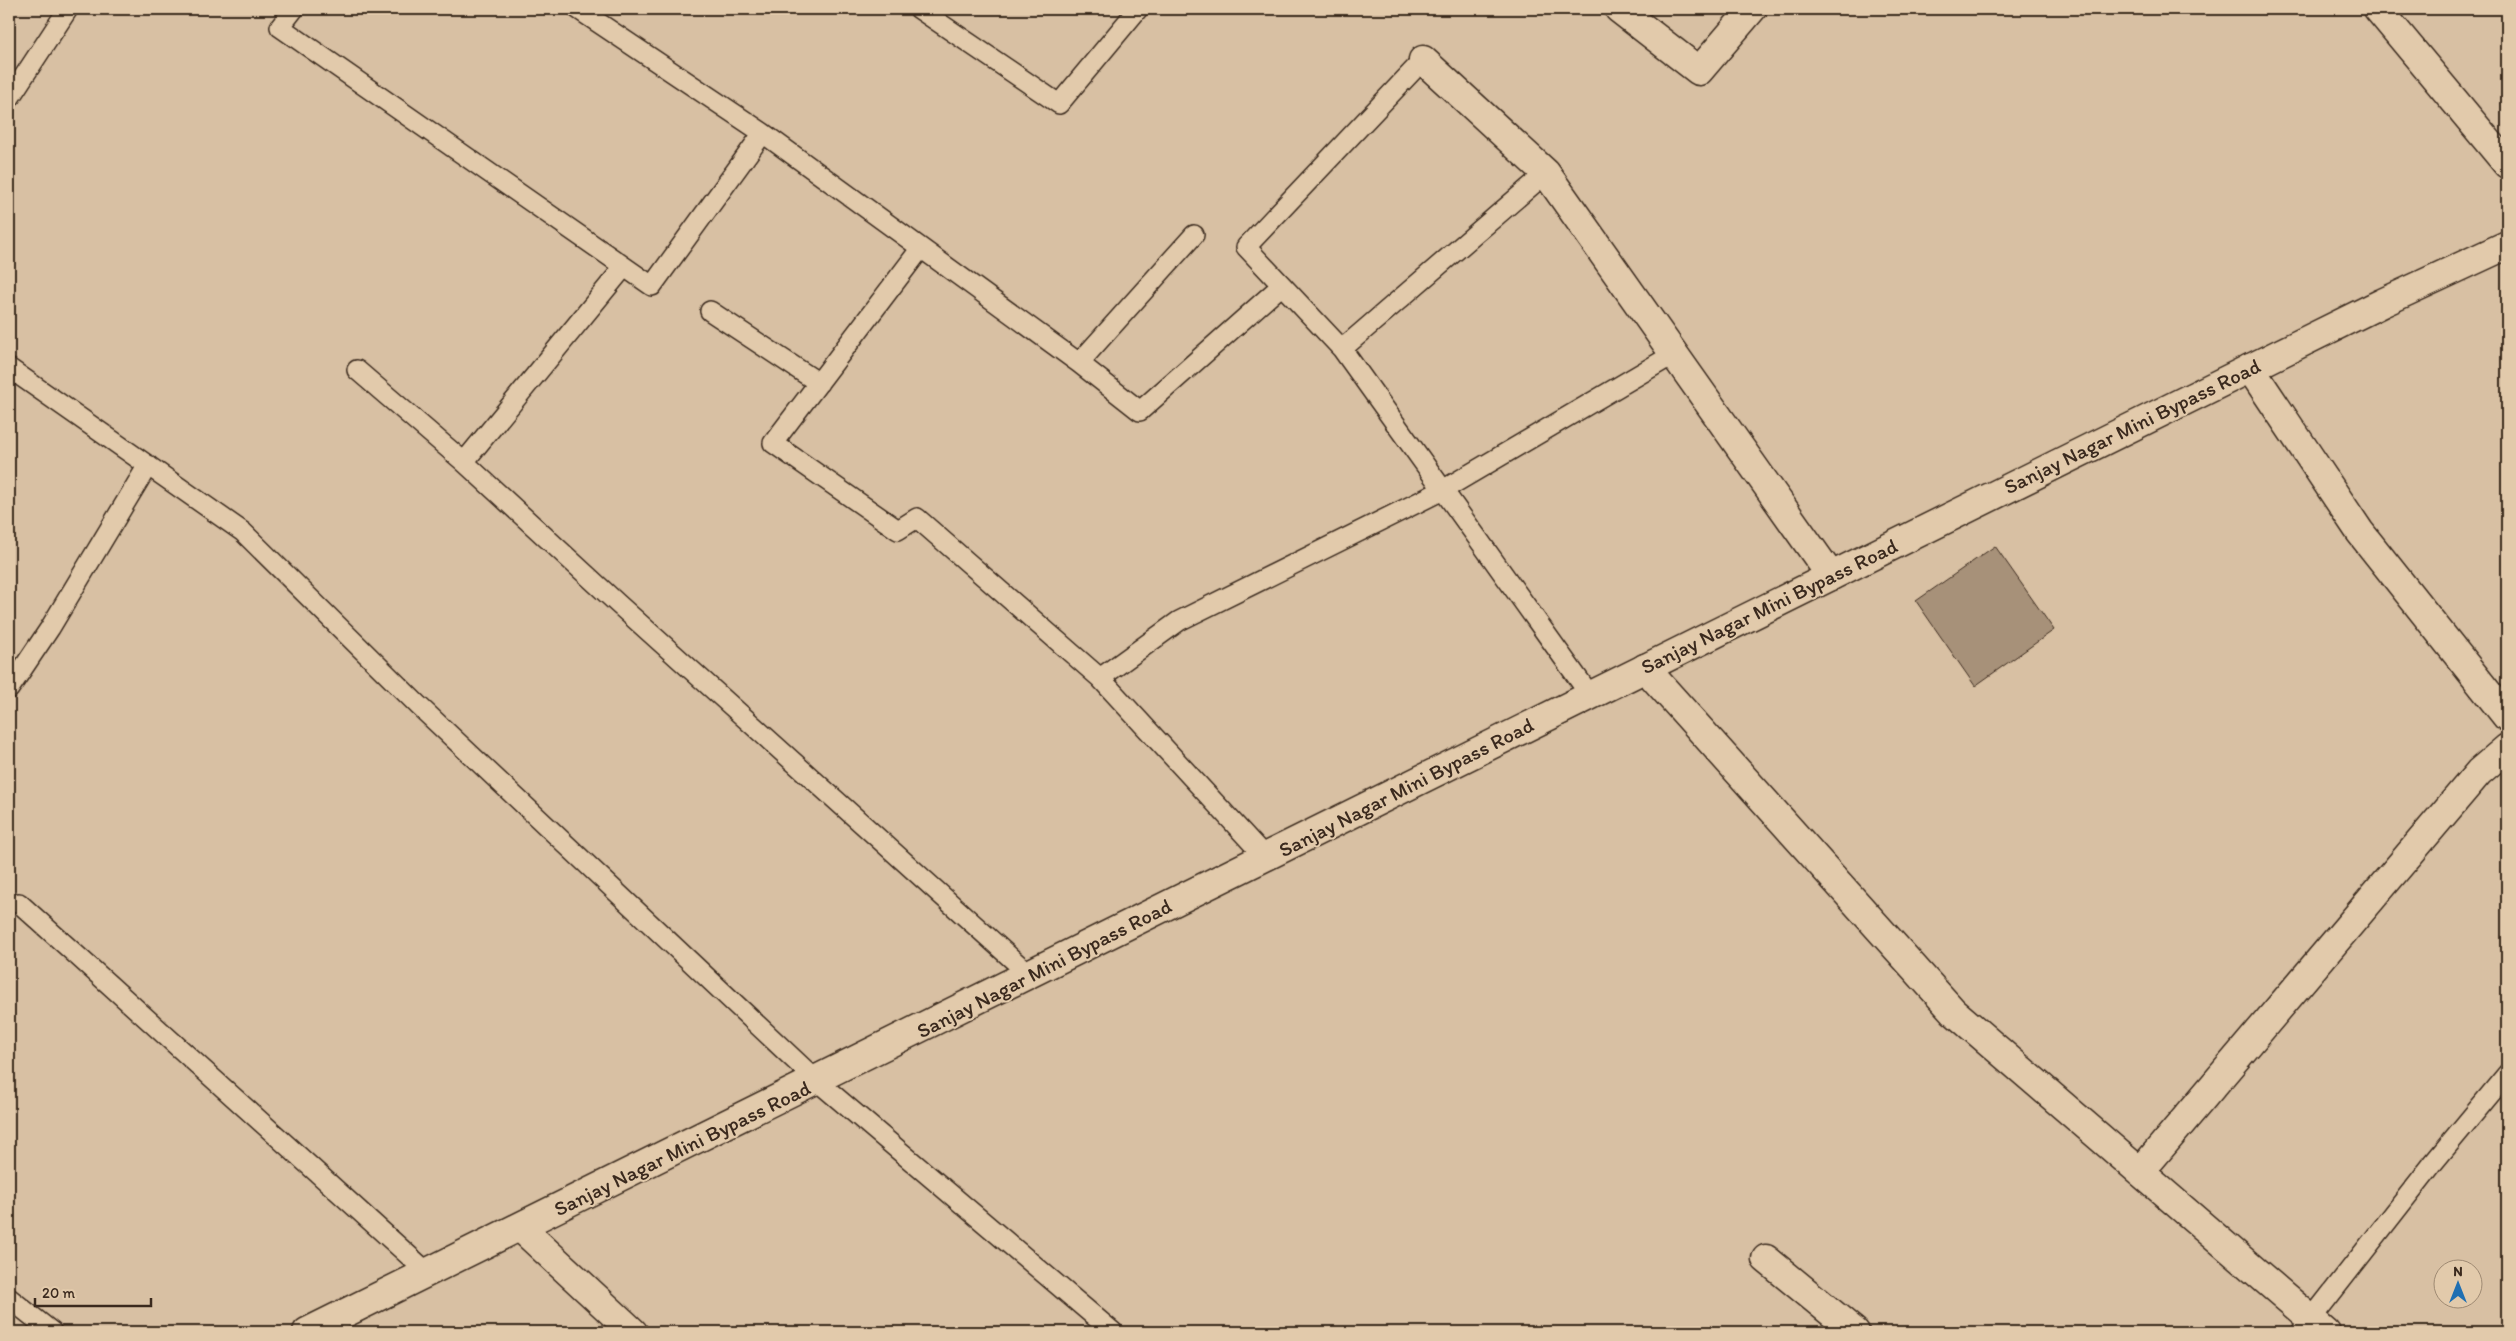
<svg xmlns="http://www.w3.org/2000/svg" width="2516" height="1341" viewBox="0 0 2516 1341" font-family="Itim,sans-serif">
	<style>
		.building { fill: #a79179; stroke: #3b2a1e }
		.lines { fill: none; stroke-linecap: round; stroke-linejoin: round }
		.service-casing { stroke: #3b2a1e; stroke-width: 22 }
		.minor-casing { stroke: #3b2a1e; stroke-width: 31 }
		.tertiary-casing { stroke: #3b2a1e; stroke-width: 31 }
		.service { stroke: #e2caab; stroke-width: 19 }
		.minor { stroke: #e2caab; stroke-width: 28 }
		.tertiary { stroke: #e2caab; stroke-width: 28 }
		.labels { text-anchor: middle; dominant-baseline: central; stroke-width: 4; stroke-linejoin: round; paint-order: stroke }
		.street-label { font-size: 21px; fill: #3b2a1e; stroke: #e2caab }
	</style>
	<rect width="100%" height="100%" fill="#d8c0a3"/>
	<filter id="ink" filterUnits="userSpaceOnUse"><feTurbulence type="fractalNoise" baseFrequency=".02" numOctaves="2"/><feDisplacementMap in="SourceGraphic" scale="10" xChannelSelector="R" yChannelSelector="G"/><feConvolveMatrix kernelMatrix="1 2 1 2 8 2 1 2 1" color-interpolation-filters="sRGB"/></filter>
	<g filter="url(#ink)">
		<path class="building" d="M1995,546L2054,630L1975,686L1916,601Z"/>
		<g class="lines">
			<defs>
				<path id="service" d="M294,9L280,27L652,286L763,133
					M578,9L763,133L1079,363L1140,411L1282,285
					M919,9L1059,104L1138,9
					M1423,60L1246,247L1342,349L1590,695
					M9,99L68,9
					M921,248L773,443L898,530L917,518L1100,678L1265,857
					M710,311L819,383
					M1342,349L1546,173
					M1079,363L1194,235
					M9,368L243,532L418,705L817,1081L1113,1332
					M357,370L464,462L617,603L1030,975
					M464,462L624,267
					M1100,678L1179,621L1441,491L1674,354
					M9,689L50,628L148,465
					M19,903L428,1273
					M9,1298L52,1332
					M2301,1332L2434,1162L2507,1074"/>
				<path id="minor" d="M1619,9L1699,71L1752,9
					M2378,9L2507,164
					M1423,60L1546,173L1831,576
					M2250,368L2360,532L2507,717
					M1645,668L1953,1011L2326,1332
					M2140,1172L2479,772L2507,748
					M521,1228L633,1332
					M1766,1259L1855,1332"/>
				<path id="tertiary" d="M307,1332C1001,993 1690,645 2382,303L2507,245"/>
			</defs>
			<use href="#service" class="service-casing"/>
			<use href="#minor" class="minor-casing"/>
			<use href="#tertiary" class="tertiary-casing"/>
			<use href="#service" class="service"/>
			<use href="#minor" class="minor"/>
			<use href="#tertiary" class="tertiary"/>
		</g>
	</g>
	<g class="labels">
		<g class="street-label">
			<text transform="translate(2132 426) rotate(-26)">Sanjay Nagar Mini Bypass Road</text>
			<text transform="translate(1769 606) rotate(-26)">Sanjay Nagar Mini Bypass Road</text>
			<text transform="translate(1406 787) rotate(-27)">Sanjay Nagar Mini Bypass Road</text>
			<text transform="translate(1044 968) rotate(-27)">Sanjay Nagar Mini Bypass Road</text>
			<text transform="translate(682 1148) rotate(-26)">Sanjay Nagar Mini Bypass Road</text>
		</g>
	</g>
	<rect width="2516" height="1341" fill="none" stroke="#e2caab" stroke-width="30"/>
	<rect x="15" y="15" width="2486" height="1311" fill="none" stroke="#3b2a1e" stroke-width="2" filter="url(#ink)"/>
	<g transform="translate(2458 1284)"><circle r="24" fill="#e2caab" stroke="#9f8a73"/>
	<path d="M0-4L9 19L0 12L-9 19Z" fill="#1f6fb2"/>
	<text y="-8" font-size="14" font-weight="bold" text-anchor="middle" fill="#3b2a1e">N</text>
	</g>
	<path d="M35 1298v8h116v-8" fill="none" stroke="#3b2a1e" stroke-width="2.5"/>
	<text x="42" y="1298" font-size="15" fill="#3b2a1e" stroke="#e2caab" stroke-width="4" paint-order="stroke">20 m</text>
</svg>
